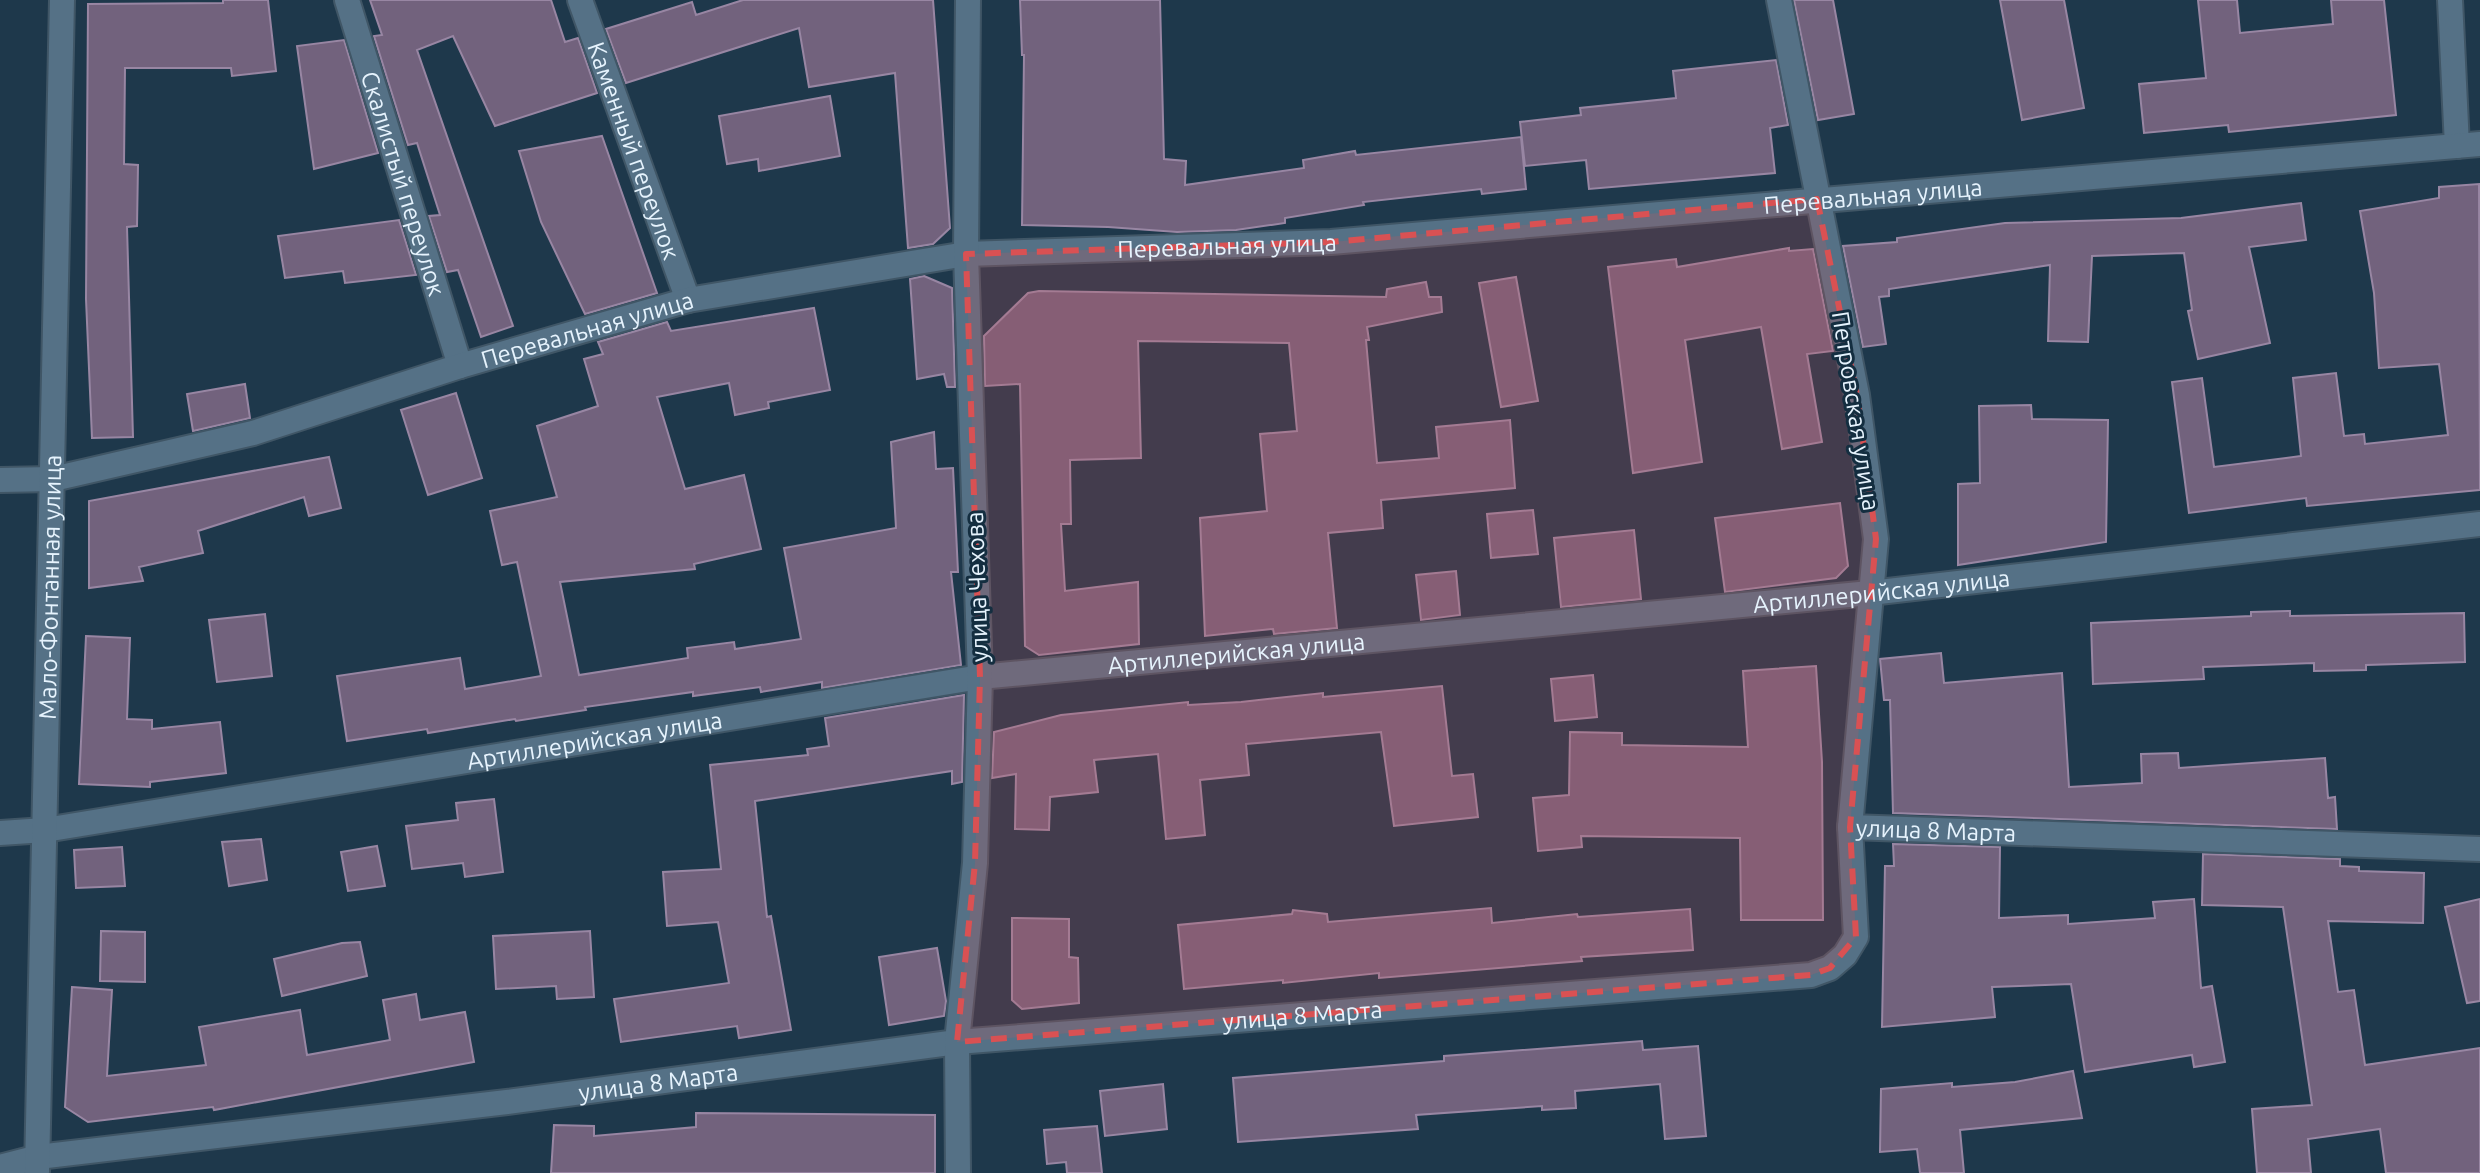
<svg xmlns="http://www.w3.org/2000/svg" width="2480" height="1173" viewBox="0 0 2480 1173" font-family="Ubuntu,sans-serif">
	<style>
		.building { fill: #72627d; stroke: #9886a3; stroke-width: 2 }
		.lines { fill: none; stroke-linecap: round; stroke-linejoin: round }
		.minor-casing { stroke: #405666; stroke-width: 28 }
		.minor { stroke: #557186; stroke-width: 24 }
		.marked { fill: #d95153; fill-opacity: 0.2; stroke: #d95153; stroke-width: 6; stroke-dasharray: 16 10; stroke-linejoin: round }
		.labels { text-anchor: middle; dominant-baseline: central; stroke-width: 6; stroke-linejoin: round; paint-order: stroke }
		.street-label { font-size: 24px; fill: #e6f3fd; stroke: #142e40 }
	</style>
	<rect width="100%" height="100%" fill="#1e384b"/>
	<path class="building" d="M223,0H268L276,71L232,76L231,68H125L124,164L138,165L137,226L127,227L133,437L92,438L86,299L88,4L223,3Z
		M370,0H551L565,42L578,38L597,93L495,126L453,36L417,50L513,326L481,337L458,270L447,272L429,216L440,215L417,143L408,145L374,36L382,35Z
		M743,0H933L950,228L933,244L908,248L895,73L809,87L799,28L626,83L606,29L692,2L696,15Z
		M1020,0H1160L1164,159L1186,161L1185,185L1304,168L1303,160L1355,151L1356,155L1521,137L1526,189L1482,194L1481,189L1363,202L1364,205L1285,218V223L1236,230L1177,232L1108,227L1022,225L1024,55H1022Z
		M1794,0H1833L1854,114L1818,120Z
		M2000,0H2064L2084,108L2022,120Z
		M2198,0H2237L2240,33L2333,24L2331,0H2384L2396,115L2229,132L2228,125L2144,133L2139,84L2206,78Z
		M344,40L378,153L314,169L297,46Z
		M1776,60L1788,125L1770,128L1775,173L1589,189L1586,160L1525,166L1520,122L1581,115L1580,108L1676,98L1673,71Z
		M830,96L840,156L759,171L758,159L727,164L719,116Z
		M602,136L657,293L585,314L541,222L519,151Z
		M2479,184L2480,490L2307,506L2306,498L2189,513L2172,382L2202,378L2214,467L2301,456L2293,378L2336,373L2344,436L2364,434L2365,444L2448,435L2439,364L2379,368L2374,293L2360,211L2439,198V187Z
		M2301,203L2306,240L2249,247L2270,343L2198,359L2188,311L2192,310L2184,253L2092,256L2088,342L2048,341L2050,265L1889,289V296L1879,297L1886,344L1863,347L1843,246L1897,242V238L2005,223L2181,218Z
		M399,220L416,275L345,283L343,271L285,278L278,236Z
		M1789,248V251L1813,249L1833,351L1807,354L1822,442L1782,449L1761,327L1685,340L1702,462L1633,473L1608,267L1676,259L1677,267Z
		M924,276L952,288L955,387H947L944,374L917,379L910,279Z
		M1516,277L1538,401L1501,407L1479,283Z
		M1426,282L1429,297H1441L1442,312L1367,327L1369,340H1366L1377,463L1439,458L1436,427L1510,420L1515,488L1381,500L1383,528L1328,533L1337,628L1274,634L1273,629L1205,636L1200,518L1267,511L1260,434L1297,431L1289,343L1138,341L1141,458L1070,460L1071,524H1061L1065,591L1138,582L1139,644L1039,655L1025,646L1020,384L985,386L984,336L1028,293L1039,291L1386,297L1387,289Z
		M814,308L830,390L768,402L769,408L735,415L729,383L657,397L685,489L744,475L761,549L694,564L695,569L560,582L579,675L688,658L687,648L734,642L735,649L801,639L784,548L896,528L891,442L934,432L936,469L953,468L958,572H951L961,665L822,688V682L761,692L760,687L693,696V692L585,707L586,710L516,721L515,719L428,733L427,729L347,741L337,676L460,658L465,689L541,676L517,562L502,565L490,511L557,497L537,426L598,406L584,359L603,354L598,342L667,322L671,331Z
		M245,384L250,418L193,431L187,394Z
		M456,393L482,478L428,495L401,410Z
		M2031,405L2032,419L2108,420L2106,542L1958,565V484L1980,483L1979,406Z
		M329,457L341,508L309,516L304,497L198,531L203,553L139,567L143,581L89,588V501Z
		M1840,503L1848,566L1836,578L1725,592L1715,518Z
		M1533,510L1538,554L1491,558L1487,514Z
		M1634,530L1641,599L1561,607L1554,538Z
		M1456,571L1460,615L1421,620L1416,575Z
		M2290,611V616L2464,613L2465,662L2366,665V670L2314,671V663L2203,667L2204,679L2093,684L2091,623L2251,616V612Z
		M265,614L272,676L217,682L209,620Z
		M86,636L130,638L127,719L152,720V729L220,722L226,773L150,782V787L79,784Z
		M1941,653L1944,683L2062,673L2069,787L2142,783L2141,754L2178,753L2179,768L2325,758L2328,798L2335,797L2337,829L1893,813L1890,700H1884L1880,659Z
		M1816,666L1822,762L1823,920H1741L1740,838L1581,836L1582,847L1538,851L1533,798L1569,795L1570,732L1622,733V745L1748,747L1743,671Z
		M1593,675L1597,717L1555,721L1551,679Z
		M1442,686L1452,776L1473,774L1478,817L1394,826L1381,732L1246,744L1249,775L1200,780L1205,835L1166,839L1158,754L1094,760L1098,792L1050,797L1049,830L1015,829L1016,774L992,778L994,732L1061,715L1188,702V705L1241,702L1323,693V697Z
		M964,695L962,782L952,784V771L755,801L767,917L771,916L791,1030L739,1038L737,1026L621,1042L614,999L729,983L718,922L667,926L663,872L721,869L710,765L808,755L807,749L829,746L825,718Z
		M494,799L503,872L465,877L463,863L412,869L406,826L458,820L456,803Z
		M261,839L267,880L229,886L222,842Z
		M1893,844L2000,847L1999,918L2068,915V924L2155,918L2153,902L2194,899L2201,988L2212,986L2225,1062L2194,1067L2192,1055L2085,1072L2071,984L1992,987L1995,1017L1882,1027L1885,866H1894Z
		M377,846L385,886L348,891L341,852Z
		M122,847L125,886L76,888L74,850Z
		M2203,854L2340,859V866L2359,867V871L2424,873L2423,923L2328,921L2338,992L2354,990L2365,1065L2480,1048V1173H2386L2380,1129L2308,1139L2311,1173H2257L2252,1109L2312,1105L2283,907L2202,905Z
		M2480,899V1001L2467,1003L2445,907Z
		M1491,908L1492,923L1577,914L1578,917L1690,909L1693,950L1581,957L1582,961L1379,978V973L1283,983V980L1184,989L1178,925L1292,914L1293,910L1327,914L1328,922Z
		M1012,918L1069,919V957L1078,958L1079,1003L1022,1009L1012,1000Z
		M101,931L145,932V982L100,981Z
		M590,931L594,997L557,999L556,986L496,989L493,936Z
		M360,942L367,976L282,996L274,959L342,943Z
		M937,948L946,1001L944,1016L889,1025L879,957Z
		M72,987L112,990L107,1076L206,1065L199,1027L300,1010L307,1055L390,1040L383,1000L416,994L420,1020L465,1012L474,1062L214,1110L213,1107L88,1122L65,1107Z
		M1642,1041L1643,1050L1698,1046L1706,1136L1665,1139L1660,1084L1575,1091L1576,1108L1542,1110V1106L1416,1115L1418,1129L1238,1142L1233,1078L1444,1061V1056Z
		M2073,1071L2082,1118L1960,1130L1964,1173H1920L1917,1149L1880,1152L1881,1089L1952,1083V1087L2015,1082Z
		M1163,1084L1167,1129L1105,1136L1100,1091Z
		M696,1113L935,1115V1173H551L554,1125L594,1126V1136L696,1127Z
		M1097,1126L1102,1173H1067L1066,1162L1047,1164L1044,1130Z"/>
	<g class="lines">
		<defs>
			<g id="minor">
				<path id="s1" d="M347,0L460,366"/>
				<path id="s2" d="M580,0L688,300"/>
				<path d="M2450,0L2457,146"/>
				<path id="s3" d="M0,480L53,479L253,433L460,366L688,300L966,254L1331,242L2480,144"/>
				<path id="s4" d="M1850,827L2480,849"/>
				<path id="s5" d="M0,833L45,830L980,677L1870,593L2480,524"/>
				<path id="s6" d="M0,1167L38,1157L507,1102L957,1042L1811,975L1830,968L1845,955L1856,937L1850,827L1876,539L1857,395L1779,0"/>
				<path id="s7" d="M37,1171L62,0"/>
				<path d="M958,1173L957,1042L975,863L980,677L966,254L968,0"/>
			</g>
		</defs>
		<use href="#minor" class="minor-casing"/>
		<use href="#minor" class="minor"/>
	</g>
	<path class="marked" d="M1817,199L1857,395L1876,539L1850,827L1856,937L1830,968L1811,975L957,1042L975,863L980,677L966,254L1331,242Z"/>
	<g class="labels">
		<g class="street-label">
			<text stroke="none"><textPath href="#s2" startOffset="160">Каменный переулок</textPath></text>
			<text stroke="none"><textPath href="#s1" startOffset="192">Скалистый переулок</textPath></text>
			<text stroke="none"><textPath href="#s3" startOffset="1904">Перевальная улица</textPath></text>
			<text stroke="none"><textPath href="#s3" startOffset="1256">Перевальная улица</textPath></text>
			<text stroke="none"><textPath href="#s3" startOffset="608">Перевальная улица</textPath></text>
			<text transform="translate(1856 411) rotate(81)">Петровская улица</text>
			<text stroke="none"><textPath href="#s7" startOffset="584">Мало-Фонтанная улица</textPath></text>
			<text transform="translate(977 587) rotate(-92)">улица Чехова</text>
			<text stroke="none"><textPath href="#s5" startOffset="1898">Артиллерийская улица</textPath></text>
			<text stroke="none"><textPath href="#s5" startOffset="1250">Артиллерийская улица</textPath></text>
			<text stroke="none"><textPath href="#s5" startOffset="602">Артиллерийская улица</textPath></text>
			<text stroke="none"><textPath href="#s4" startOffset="86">улица 8 Марта</textPath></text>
			<text stroke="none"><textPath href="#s6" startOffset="1312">улица 8 Марта</textPath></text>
			<text stroke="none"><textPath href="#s6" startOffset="664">улица 8 Марта</textPath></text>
		</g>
	</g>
</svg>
